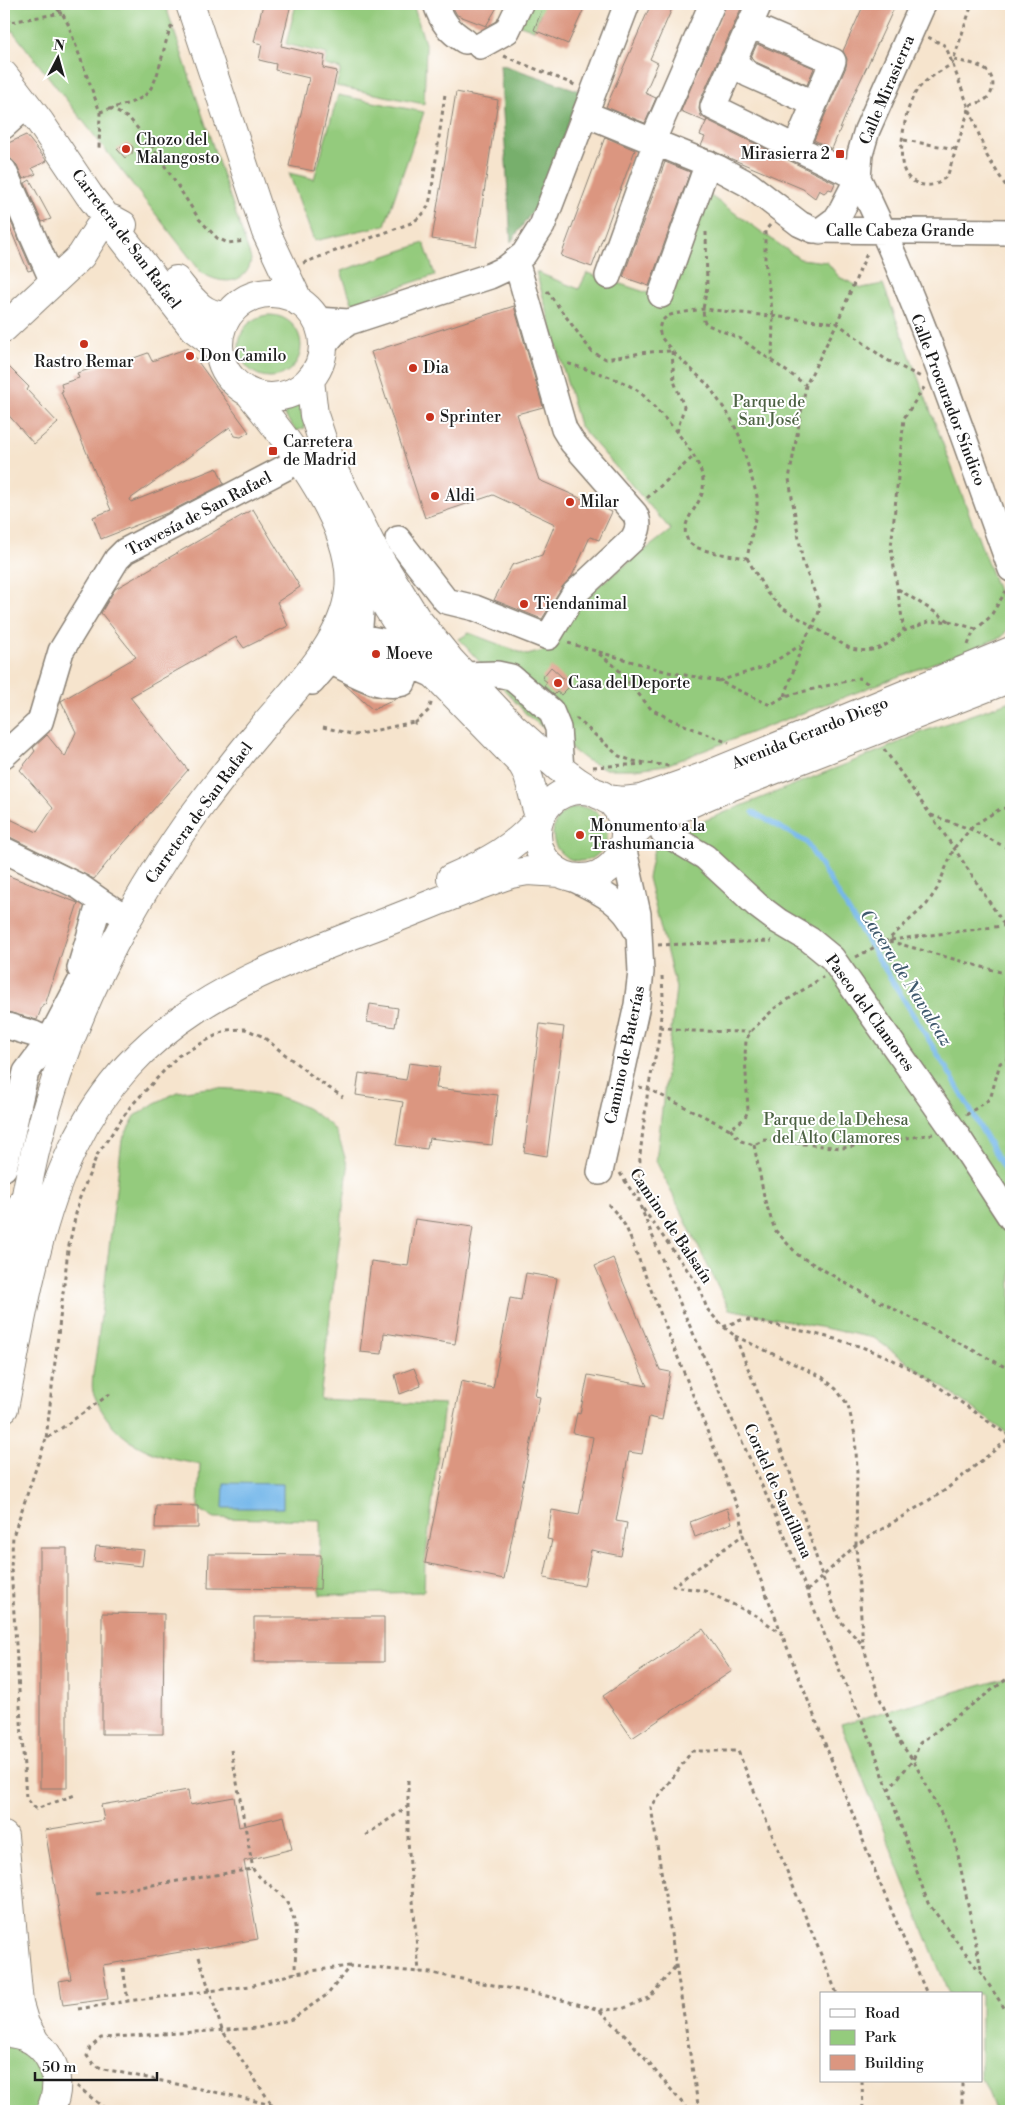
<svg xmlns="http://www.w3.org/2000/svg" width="1015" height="2115" viewBox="0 0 1015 2115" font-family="'Libre Bodoni',serif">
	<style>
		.green { fill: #94cb7d; stroke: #58744c }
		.forest { fill: #77af6c; stroke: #4a6644 }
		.water { fill: #75b7ea; stroke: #486a83 }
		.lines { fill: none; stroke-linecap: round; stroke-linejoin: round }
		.stream { stroke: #75b7ea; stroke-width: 5 }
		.building { fill: #db9680 }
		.minor-casing { stroke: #898074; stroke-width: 28 }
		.major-casing { stroke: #898074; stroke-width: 30 }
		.path { stroke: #898074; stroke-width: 3; stroke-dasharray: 4 4; stroke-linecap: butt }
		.minor { stroke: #fff; stroke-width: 25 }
		.major { stroke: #fff; stroke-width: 28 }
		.poi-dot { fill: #c8321e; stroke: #fff; stroke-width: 2 }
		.labels { text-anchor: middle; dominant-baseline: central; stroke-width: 4; stroke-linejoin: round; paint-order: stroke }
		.street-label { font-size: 16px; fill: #1c1c1c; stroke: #fff }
		.poi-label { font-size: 16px; fill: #1c1c1c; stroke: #fff; text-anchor: start }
		.park-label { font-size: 16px; fill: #4c6243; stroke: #fff }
		.water-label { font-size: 18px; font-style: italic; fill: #405a6e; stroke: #fff }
	</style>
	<rect width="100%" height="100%" fill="#fff"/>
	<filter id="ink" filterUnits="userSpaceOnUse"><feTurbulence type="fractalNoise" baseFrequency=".02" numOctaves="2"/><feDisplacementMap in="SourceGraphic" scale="10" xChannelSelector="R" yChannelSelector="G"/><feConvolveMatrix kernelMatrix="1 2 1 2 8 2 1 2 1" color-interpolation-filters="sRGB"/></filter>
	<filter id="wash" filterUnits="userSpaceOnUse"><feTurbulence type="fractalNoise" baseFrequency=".0096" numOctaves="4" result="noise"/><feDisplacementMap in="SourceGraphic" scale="20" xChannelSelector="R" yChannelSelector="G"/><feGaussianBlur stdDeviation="1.12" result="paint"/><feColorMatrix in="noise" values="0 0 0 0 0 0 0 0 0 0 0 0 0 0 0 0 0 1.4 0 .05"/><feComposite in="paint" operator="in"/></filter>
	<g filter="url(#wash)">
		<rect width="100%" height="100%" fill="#f6e4cd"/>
		<path class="green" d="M4,4H165L251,259C248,286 219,285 201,272L4,20Z
			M296,4H413L426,47L424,104L336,86L341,69L325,65L327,54L286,44Z
			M519,4H547L551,5L540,14L534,30L512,22Z
			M338,95L424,112L385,225L314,241L289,173L314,179Z
			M705,192L800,259L827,262L839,277L862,288L883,284L1009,620V627L1002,637L666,765L636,769H606L586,760L528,716L459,639L469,633L527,655L543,651L576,603L671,530L579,425L536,272L579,289L587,273L666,299Z
			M424,243L435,275L352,303L341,271Z
			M239 346a31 31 0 1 1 62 0a31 31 0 1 1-62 0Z
			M298,400L305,428L296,431L278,406Z
			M1011,701V1436L874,1338L729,1309L656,1161L676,988L648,878L653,853L661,838L884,749L922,732Z
			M553 834a27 27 0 1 1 54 0a27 27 0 1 1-54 0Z
			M207,1088C247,1089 288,1092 321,1118C325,1121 330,1124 333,1128C341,1140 344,1155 348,1168L320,1399L444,1405L425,1563L424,1590L421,1592L320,1595V1520L215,1518L201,1511L198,1506L200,1464C152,1458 111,1441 93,1392C90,1382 97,1352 98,1340C106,1273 114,1206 122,1140L135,1116L155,1103L178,1092Z
			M1011,1676V2111H996L981,2076V1994H949L841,1724Z
			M4,2041L21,2044L47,2075L39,2111H4Z"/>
		<path class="forest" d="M500,64L580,91L541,199L511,242Z"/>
		<path class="water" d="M224,1483L283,1484V1508H223Z"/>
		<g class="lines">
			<path class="stream" d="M753,812L806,842L953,1079L1011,1182"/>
		</g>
		<g id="blocks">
			<path class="building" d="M263,4H291L281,46L325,56L323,68L337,71L314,171L289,166L309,78L275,70L276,64L259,60L262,44L254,42Z
				M451,4H499L486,26L457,15Z
				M544,4H586L568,44L534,30Z
				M651,4H674L650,59L658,63L645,93L656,98L645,123L606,107Z
				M726,4H743L700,101L699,109L701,116L707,120L706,122L681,111Z
				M864,4H896L856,90L832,149L814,140L846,67L847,59L843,51Z
				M757,44L814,68L807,85L756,62L751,57Z
				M456,92L498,100L476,246L432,239Z
				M707,120L835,183L832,190L829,189L824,193L819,190L815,198L803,189L701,146L705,137L700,135Z
				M26,135L47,161L32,168L36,174L23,179L17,165L10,158L4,145Z
				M605,137L635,150L592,267L561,256Z
				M127,143L133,147L132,154L125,158L117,149Z
				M665,162L690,172L649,286L623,277Z
				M30,180L51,219L42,222L25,183Z
				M4,206L32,270L28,271L4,214Z
				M514,306L543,407L517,414L539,480L612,512L599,540L590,537L572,576L562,587L542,619L494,600L512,565L542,555L555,524L493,495L425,518L371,352Z
				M188,348L249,432L241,437L235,436L230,427L130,499L131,502L217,468L224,484L167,513L101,539L93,517L111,510L61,392L63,391L61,384L79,378L77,373L116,361L117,364L148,353L152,361Z
				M4,362L29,387L27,390L58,423L34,444L4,410Z
				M253,509L300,587L277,602L288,626L244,648L236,637L130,697L188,770L116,852L94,879L10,837L4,836V816L37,832L53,808L20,770L35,751L33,748L47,735L65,757L76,732L61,701L136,657L101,613L115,589Z
				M551,667L571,685L561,695L557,692L554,695L544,686L547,682L542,678Z
				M344,684L372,696L398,698L373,710Z
				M4,874L78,903L45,1005L43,1004L37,1020L4,1011Z
				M370,1004L398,1008L395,1027L367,1022Z
				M540,1024L564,1027L547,1156L524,1152Z
				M409,1063L440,1067L436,1088L498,1095L492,1145L429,1138L427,1149L396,1145L403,1102L356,1095L359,1073L406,1080Z
				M415,1219L473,1227L455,1344L384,1333L382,1354L360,1352L371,1261L408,1266Z
				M613,1258L660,1370L670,1372L662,1420L649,1417L642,1454L629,1452L616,1521L627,1523L621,1556L591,1550L584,1586L544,1578L552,1540L547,1539L552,1510L579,1515L593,1437L573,1433L577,1413L580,1414L588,1375L647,1386L595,1266Z
				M526,1273L557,1278L535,1396L540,1397L504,1579L425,1563L461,1381L493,1388L510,1298L521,1300Z
				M414,1368L421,1386L400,1394L395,1375Z
				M156,1505L198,1506V1528H155Z
				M727,1508L732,1523L695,1537L690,1522Z
				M96,1546L144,1550L142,1566L94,1561Z
				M40,1548H67V1788H40Z
				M209,1554L321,1555L320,1589L208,1588Z
				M102,1613L164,1614L163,1734H102Z
				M254,1617H384V1662H254Z
				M703,1629L732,1671L632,1738L603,1696Z
				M188,1790L190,1805L234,1797L239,1827L284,1816L292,1849L244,1861L258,1939L103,1965L108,1999L63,2005L59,1981L71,1979L45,1830L104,1820L101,1805Z"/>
		</g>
	</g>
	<g filter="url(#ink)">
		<use href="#blocks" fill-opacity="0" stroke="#898074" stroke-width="1"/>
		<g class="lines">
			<defs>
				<path id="minor" d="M436,4C442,22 449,31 465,41
					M759,4L713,107L858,178
					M750,25L833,61L796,146
					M480,46L507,31L520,4
					M733,61L748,74L806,100L816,98
					M586,114L718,168L748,184L800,224L813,230L1011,232
					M4,126L27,105
					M653,140L712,4
					M4,171L53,282
					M858,178C920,303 963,438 1011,569
					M820,231L836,219L840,213L858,178L860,154L867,130L923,4
					M608,276L656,142
					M661,295L708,163
					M316,320L349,322
					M323,346L336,331L349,322L490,276L505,269L524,254L542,226L627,4
					M398,539L446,601L475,608L548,637L574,594L633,539C638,530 640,524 635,514L572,442L564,429L516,261
					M359,637L415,647
					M358,652L364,573
					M330,661C352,671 379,690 403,683C408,674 402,669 396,662
					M463,675L497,674L511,677L551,711L558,728L561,770
					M312,682L330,661L358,652L413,666L436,676
					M4,755L40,722L61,651L117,559L125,551L300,460
					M663,832L705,857L758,906L778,921L810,940L832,958L954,1131L1011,1218
					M4,850L80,887L100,901
					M568,876C596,890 623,900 636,930
					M80,968L100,901L119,913
					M4,1025L34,1034L49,1041
					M4,1168L26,1072L49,1041L96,952
					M600,1172L637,1005L641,972L638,914L623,846
					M4,1227L12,1218L25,1196"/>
				<path id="major" d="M190,4L266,232L299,302
					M4,75L40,122L89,195L193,328L209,340L219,350
					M176,280C190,297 203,318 228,315
					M219 345a52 52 0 1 1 104 0a52 52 0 1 1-104 0Z
					M4,328L81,256L98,229L108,220L112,219L123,225
					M310,380L314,415L330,463L374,550L416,618L450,660L514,728L559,768L578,782L599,795
					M351,549L394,618L436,676L522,764C533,780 532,801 540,818
					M537 834a44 44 0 1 1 88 0a44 44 0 1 1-88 0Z
					M606,799L623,801L641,799L703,777L1011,651
					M624,842L642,825L709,795L1011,678
					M451,878C486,863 515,848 540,818
					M4,1320C16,1262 22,1202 37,1144C56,1066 88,990 127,920C150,879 175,839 204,801C221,779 238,756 256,735C289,694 343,646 349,591C357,526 289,443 250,394
					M4,1408C21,1323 35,1226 73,1148C135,1019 244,977 368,929C416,911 463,890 511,874L528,871L560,873
					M4,1836L19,2004L25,2024L36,2043
					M4,2033C46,2033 68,2075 50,2111"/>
			</defs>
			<use href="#minor" class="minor-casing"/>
			<use href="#major" class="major-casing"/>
			<path class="path" d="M51,4L62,13L68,24L100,112L99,148
				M4,23L62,13
				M928,37L944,45L948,52L987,156L1011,194
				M504,56L575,85
				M954,60C964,62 975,63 984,69C996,76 996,94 983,101C979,103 973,104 968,106
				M110,108L130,119L152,146L199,219L217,238L228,243L245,241
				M969,109L948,174C942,182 936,186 925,185C914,184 906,178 903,167C898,149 906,103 918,89C927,78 941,71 952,64L972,4
				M100,112C113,107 133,104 144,96C161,83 162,43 173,23
				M904,140L956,149
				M770,225L765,231V260L773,317L772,360
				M706,232L707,287L703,309L704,321L708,325L741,339L806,385
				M303,263L411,223C424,215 428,210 431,195L445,94
				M547,291L592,352L606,359L647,352L672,351L708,385L730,417L739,435L757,496V509L747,558C735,556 696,552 689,542C676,523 701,507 703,489C707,463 673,427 656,409C650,403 644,395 637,390C616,377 589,370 566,363
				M677,432L684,407L674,381L672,351L661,337L659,329L661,322L667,316L674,314L703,309L837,323L885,359L921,377
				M647,498L693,457
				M747,558L767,593L782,608L851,649C875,654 886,647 904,631L891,548L904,418L925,386
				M898,589L949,621L928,622L904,631
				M949,621L976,629
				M568,643L668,672L719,681L770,705L785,696L859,678L867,683L870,688
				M968,645L973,632L990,617L1006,591
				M599,654L616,667L651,709L674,721L729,743
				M719,681L767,666L801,645
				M785,696L802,645L818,615L820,606L803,563L789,479L806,385L837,323L868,251
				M576,718L619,756L633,761L669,766
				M414,724L429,710L432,700
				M323,727L355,735L418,721
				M884,749L954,848L1011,935
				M593,767L644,764
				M931,815L970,829L1011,850
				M891,940L1011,925
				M889,941L1011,975
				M658,945L772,941
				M856,957L888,940L927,904L937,889L954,848L974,825L1000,809L1011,807
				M662,976L663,996L658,1044L648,1089L640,1155L639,1203L684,1313L786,1539L832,1653L871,1741L928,1903L983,1976L1011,2018
				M660,1027L692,1031L750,1032
				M639,1087L648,1089L730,1129L744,1119L748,1111L745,1055L746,1041L750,1032L775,1008L823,977
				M966,1115L987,1101L991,1096L1000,1063L1011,1057
				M730,1129L741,1141L754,1145L764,1140L842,1148L933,1134
				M754,1145L765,1201L775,1230L798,1255L854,1288L1011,1370
				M620,1173L638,1201
				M608,1204L617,1214L626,1227L741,1516L743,1535
				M643,1209L699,1286L707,1309L723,1327L741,1320H752C796,1330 843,1338 885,1356C930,1377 970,1410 1011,1437
				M724,1327L735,1336L790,1472L822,1576L841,1622L863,1645
				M735,1336L822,1377L836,1389L848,1405L855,1435L857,1468L856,1545L863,1645L878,1694L898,1740L913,1760L955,1840L982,1974
				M110,1394L46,1439L68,1250L79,1200L97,1155L130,1107L178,1056L226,1030L245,1029L262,1036L317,1080L343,1097
				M46,1439L13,1536L11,1568L26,1798L36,1809L75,1795
				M807,1591L856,1545L944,1491L1011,1437
				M783,1635L757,1616L705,1591L673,1586L743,1535L879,1881L927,1994
				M231,1750L253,1869C260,1880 272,1885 281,1895C301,1916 295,1946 295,1973
				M408,1780V1841L419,1972
				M888,1790L913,1760L920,1743L1011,1676
				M366,1835L407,1807
				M96,1894L253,1869
				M199,1957L222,2030L272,2105
				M123,1968L128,2001
				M78,2009L128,2001L250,1986L295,1973L349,1966
				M600,2011L626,2036L689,2111
				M862,2081L863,2111
				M77,2086L108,2111
				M296,2111L239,2097L104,2069L94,2065L87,2056L90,2048L101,2038L258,2028L292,2019L328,1994L350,1966L431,1973L539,1994L600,2010L622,2009L649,1998L675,1967
				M699,2111L651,1807L692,1751H738L837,1994
				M960,2111L962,2105V2081"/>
			<use href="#minor" class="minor"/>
			<use href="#major" class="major"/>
		</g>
	</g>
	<g class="poi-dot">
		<circle cx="126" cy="149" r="5"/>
		<rect x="835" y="149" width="10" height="10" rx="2.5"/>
		<circle cx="84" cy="344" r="5"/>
		<circle cx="190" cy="356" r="5"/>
		<circle cx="413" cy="368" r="5"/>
		<circle cx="430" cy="417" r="5"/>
		<rect x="268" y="446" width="10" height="10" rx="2.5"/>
		<circle cx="435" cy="496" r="5"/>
		<circle cx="570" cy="502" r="5"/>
		<circle cx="524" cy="604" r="5"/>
		<circle cx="376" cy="654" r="5"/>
		<circle cx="558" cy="683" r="5"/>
		<circle cx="580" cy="835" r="5"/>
	</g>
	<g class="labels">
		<g class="street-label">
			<text transform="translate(887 90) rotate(-67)">Calle Mirasierra</text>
			<text x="900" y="231">Calle Cabeza Grande</text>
			<text transform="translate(126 239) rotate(53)">Carretera de San Rafael</text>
			<text transform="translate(948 400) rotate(69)">Calle Procurador Síndico</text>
			<text transform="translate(199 514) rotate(-28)">Travesía de San Rafael</text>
			<text transform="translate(810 733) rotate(-22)">Avenida Gerardo Diego</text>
			<text transform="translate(199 813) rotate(-54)">Carretera de San Rafael</text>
			<text transform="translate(870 1013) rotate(54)">Paseo del Clamores</text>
			<text transform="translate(625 1055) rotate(-78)">Camino de Baterías</text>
			<text transform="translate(671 1226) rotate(56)">Camino de Balsaín</text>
			<text transform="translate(778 1491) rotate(66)">Cordel de Santillana</text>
		</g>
		<g class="poi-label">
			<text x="136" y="140">Chozo del<tspan x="136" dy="18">Malangosto</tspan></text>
			<text x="830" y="154" text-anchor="end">Mirasierra 2</text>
			<text x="200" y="356">Don Camilo</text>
			<text x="84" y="362" text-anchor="middle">Rastro Remar</text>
			<text x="423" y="368">Dia</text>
			<text x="440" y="417">Sprinter</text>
			<text x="283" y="442">Carretera<tspan x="283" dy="18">de Madrid</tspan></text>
			<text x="445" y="496">Aldi</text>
			<text x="580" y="502">Milar</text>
			<text x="534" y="604">Tiendanimal</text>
			<text x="386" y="654">Moeve</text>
			<text x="568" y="683">Casa del Deporte</text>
			<text x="590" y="826">Monumento a la<tspan x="590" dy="18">Trashumancia</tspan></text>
		</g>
		<g class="park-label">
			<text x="769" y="402">Parque de<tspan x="769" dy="18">San José</tspan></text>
			<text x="836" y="1120">Parque de la Dehesa<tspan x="836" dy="18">del Alto Clamores</tspan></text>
		</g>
		<g class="water-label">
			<text transform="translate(906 978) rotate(58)">Cacera de Navalcaz</text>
		</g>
	</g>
	<rect width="1015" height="2115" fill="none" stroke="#fff" stroke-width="20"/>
	<rect x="820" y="1992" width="162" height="90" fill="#ffffff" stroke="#a4a4a4"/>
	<rect x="830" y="2009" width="25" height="8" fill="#ffffff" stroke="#a4a4a4"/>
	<text x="865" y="2018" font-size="15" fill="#1c1c1c">Road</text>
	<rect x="830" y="2030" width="25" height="15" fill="#94cb7d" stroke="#a4a4a4"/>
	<text x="865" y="2042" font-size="15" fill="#1c1c1c">Park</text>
	<rect x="830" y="2055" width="25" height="15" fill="#db9680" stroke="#a4a4a4"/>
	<text x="865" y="2068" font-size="15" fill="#1c1c1c">Building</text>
	<g transform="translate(58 58) rotate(6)" stroke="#ffffff" stroke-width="4" paint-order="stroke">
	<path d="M0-4L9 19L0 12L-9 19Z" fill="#1c1c1c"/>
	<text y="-8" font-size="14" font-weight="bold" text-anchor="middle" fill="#1c1c1c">N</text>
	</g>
	<path d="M35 2072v8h122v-8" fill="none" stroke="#1c1c1c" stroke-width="2.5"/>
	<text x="42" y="2072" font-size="15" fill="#1c1c1c" stroke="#ffffff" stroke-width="4" paint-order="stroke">50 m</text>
</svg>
